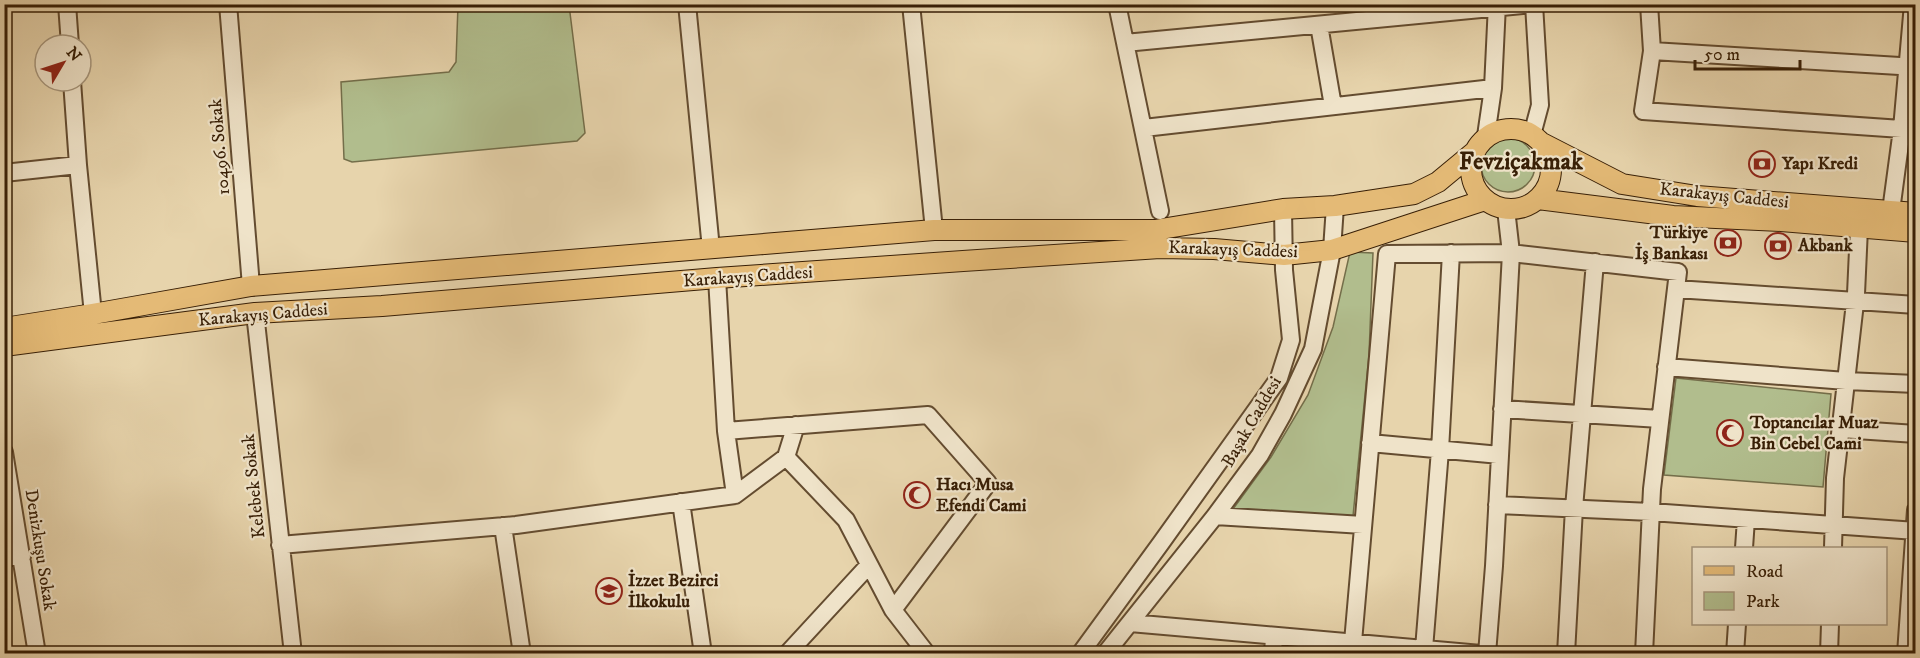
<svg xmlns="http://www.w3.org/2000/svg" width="1920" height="658" viewBox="0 0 1920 658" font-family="'IM FELL DW Pica',serif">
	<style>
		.green { fill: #b1bd8d; stroke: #746e4a; stroke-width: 1.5 }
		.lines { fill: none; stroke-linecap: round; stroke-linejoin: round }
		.minor-casing { stroke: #644c30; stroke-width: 20 }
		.major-casing { stroke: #381f06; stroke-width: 22 }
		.minor { stroke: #efe3c9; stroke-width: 16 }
		.major { stroke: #e4ba76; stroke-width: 20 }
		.labels { text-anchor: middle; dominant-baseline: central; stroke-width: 4.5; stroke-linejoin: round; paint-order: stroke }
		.street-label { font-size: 18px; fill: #381f06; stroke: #efe3c9 }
		.poi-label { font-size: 18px; font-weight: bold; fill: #381f06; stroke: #efe3c9; text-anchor: start }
		.district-label { font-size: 24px; font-weight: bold; fill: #381f06; stroke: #efe3c9 }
	</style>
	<rect width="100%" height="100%" fill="#e7d4ac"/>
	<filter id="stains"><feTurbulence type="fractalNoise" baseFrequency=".00333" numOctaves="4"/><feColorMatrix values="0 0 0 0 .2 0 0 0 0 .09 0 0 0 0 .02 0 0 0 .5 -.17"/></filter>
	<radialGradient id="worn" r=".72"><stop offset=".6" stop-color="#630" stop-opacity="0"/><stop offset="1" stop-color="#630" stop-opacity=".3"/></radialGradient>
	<path class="green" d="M458,5H569L585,133L577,141L352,162L344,159L341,82L449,72L456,62Z
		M1481 165a27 27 0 1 1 54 0a27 27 0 1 1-54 0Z
		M1350,252L1373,253L1369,355L1353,516L1233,509L1271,457L1308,395L1333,327Z
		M1676,378L1831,394L1823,487L1664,475Z"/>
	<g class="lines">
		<defs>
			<path id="minor" d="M67,4L70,45
				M228,4L251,286
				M687,4L711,249
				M911,4L934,230
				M1117,4L1160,211
				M1649,4L1652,51L1643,111L1916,130
				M1319,25L1333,106
				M1125,43L1534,4L1540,105L1532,135
				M1652,51L1916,67
				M72,81L78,165L93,314
				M1144,128L1493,88
				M1486,136L1493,88L1497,4
				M4,173L78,165
				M1891,211L1902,129L1913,4
				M1676,289L1916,305
				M255,313L293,654
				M1666,367L1846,381L1916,384
				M1502,409L1660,419
				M1841,429L1916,434
				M726,431L928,415L988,483L893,610
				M1370,443L1500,455
				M4,452L37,654
				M786,457L846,520L893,610L927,654
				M735,495L786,457L796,425
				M681,502L703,654
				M1497,505L1651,512L1916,531
				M1215,516L1363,525
				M503,526L522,654
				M280,545L516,525L735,495L726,431L717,278
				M1744,548L1746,519
				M1833,548L1835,478L1856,294L1859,228
				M4,557H22
				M1130,623L1481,654
				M1353,642L1387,254L1511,253L1678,272L1652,489L1644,654
				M1424,649L1440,450L1451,253
				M787,654L869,565
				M1080,654L1161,543L1279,378L1291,340L1284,270L1283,209
				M1105,654L1215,516L1260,455L1283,414L1313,349L1332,250L1335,206
				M1273,654L1274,636
				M1487,654L1494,566L1511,253L1506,209
				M1566,654L1574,508L1595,262
				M1735,654L1737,624
				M1829,654L1830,624
				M1906,654L1916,510"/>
			<path id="major" d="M1471 169a40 40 0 1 1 80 0a40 40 0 1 1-80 0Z
				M1542,143L1622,184L1697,196L1916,213
				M1538,199L1673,216L1781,221L1916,232
				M4,328L93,314L251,286L934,230H1155L1283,209L1335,206L1414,194L1438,182L1473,153
				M4,346L255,313L382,306L717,278L963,261L1160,248L1214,249L1284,255L1332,250L1485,200"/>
		</defs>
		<use href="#minor" class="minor-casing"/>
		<use href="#major" class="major-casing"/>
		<use href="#minor" class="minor"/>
		<use href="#major" class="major"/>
	</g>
	<defs>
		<symbol id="bank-ring" viewBox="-11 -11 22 22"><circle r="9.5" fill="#efe3c9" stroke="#8f2418" stroke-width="1.5"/><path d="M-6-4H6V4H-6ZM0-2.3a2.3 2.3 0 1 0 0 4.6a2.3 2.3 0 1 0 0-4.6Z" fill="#8f2418"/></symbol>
		<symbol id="mosque-ring" viewBox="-11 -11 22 22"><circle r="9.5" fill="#efe3c9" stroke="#8f2418" stroke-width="1.5"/><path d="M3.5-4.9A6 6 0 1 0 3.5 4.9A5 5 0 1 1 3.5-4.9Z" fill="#8f2418"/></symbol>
		<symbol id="school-ring" viewBox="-11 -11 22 22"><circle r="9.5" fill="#efe3c9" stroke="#8f2418" stroke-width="1.5"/><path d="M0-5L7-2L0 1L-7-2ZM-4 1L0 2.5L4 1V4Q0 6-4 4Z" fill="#8f2418"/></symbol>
	</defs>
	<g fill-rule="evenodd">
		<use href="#bank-ring" x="1747" y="149" width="30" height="30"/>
		<use href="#bank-ring" x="1713" y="228" width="30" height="30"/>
		<use href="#bank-ring" x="1763" y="231" width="30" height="30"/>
		<use href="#mosque-ring" x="1715" y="418" width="30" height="30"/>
		<use href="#mosque-ring" x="902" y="480" width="30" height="30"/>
		<use href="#school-ring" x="594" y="576" width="30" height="30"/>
	</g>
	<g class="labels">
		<g class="street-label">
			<text transform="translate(220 147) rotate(-95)">10496. Sokak</text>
			<text transform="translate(1724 196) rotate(6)">Karakayış Caddesi</text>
			<text transform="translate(1233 250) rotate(2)">Karakayış Caddesi</text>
			<text transform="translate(748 277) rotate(-4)">Karakayış Caddesi</text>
			<text transform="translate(263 315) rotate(-5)">Karakayış Caddesi</text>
			<text transform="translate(1252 422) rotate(-60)">Başak Caddesi</text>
			<text transform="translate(254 486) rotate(-96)">Kelebek Sokak</text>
			<text transform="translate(40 550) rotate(81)">Denizkuşu Sokak</text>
		</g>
		<g class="poi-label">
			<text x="1782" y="164">Yapı Kredi</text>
			<text x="1708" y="233" text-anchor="end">Türkiye<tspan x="1708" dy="21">İş Bankası</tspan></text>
			<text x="1798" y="246">Akbank</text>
			<text x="1750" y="423">Toptancılar Muaz<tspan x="1750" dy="21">Bin Cebel Cami</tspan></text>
			<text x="936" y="485">Hacı Musa<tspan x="936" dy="21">Efendi Cami</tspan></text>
			<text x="628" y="581">İzzet Bezirci<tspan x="628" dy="21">İlkokulu</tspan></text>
		</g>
		<g class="district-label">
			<text x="1521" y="162">Fevziçakmak</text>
		</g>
	</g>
	<rect width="1920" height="658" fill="none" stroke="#e7d4ac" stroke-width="24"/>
	<rect x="6" y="6" width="1908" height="646" fill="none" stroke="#381f06" stroke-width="3"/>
	<rect x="12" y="12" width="1896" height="634" fill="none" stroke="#381f06" stroke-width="1.5"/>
	<rect x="1692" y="547" width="195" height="78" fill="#efe3c9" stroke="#a6957b" stroke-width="1.5"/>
	<rect x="1704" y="566" width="30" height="9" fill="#e4ba76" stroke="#a6957b" stroke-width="1.5"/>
	<text x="1746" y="577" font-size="18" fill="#381f06">Road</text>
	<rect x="1704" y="592" width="30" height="18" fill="#b1bd8d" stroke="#a6957b" stroke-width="1.5"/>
	<text x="1746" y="607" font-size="18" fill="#381f06">Park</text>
	<g transform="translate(63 63) rotate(51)"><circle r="28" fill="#efe3c9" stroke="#a6957b" stroke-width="1.5"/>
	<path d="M0-4.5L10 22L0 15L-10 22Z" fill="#8f2418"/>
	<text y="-9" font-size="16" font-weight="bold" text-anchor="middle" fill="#381f06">N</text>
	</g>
	<path d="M1695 60v9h105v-9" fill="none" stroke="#381f06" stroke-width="3"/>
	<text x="1704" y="60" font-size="18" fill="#381f06" stroke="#efe3c9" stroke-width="4.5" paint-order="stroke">50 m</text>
	<rect width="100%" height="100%" filter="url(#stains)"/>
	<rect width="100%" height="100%" fill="url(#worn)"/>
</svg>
